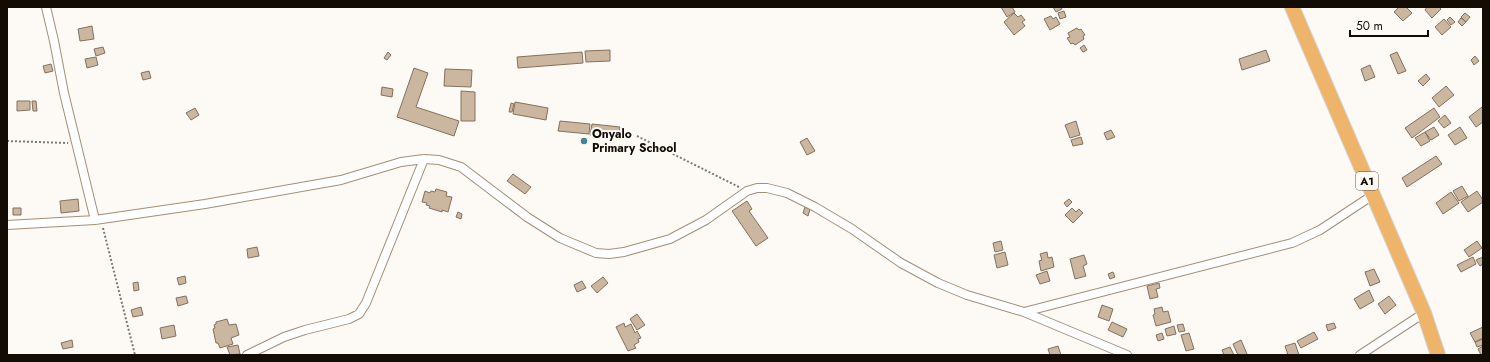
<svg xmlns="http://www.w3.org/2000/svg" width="1490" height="362" viewBox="0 0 1490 362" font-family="Jost,sans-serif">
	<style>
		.building { fill: #cbb6a0; stroke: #84715d }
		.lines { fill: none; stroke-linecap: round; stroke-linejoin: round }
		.minor-casing { stroke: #a38f7a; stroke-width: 10 }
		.trunk-casing { stroke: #d5d3d2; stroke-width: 16 }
		.path { stroke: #7f7974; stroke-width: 2; stroke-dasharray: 2 2; stroke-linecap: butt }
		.minor { stroke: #fff; stroke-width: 8 }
		.trunk { stroke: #eeb46a; stroke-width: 14 }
		.poi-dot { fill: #438496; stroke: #fdf9f5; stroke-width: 1.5 }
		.labels { text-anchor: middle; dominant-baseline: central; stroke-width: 4; stroke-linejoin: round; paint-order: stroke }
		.shield { fill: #fdf9f5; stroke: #59534d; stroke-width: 1 }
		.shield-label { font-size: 11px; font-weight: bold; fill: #130c05 }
		.poi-label { font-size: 12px; font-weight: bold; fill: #130c05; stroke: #fdf9f5; text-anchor: start }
	</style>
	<rect width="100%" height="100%" fill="#fdf9f5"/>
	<path class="building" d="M1001,7H1012L1015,12L1007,17Z
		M1053,7H1061L1062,9L1056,12Z
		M1399,7H1406L1412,13L1403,21L1394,12Z
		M1427,7H1439L1441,9L1432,18L1425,10Z
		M1064,11L1066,17L1060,19L1058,13Z
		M1014,13L1018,17L1021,15L1025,20L1022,22L1025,26L1014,35L1004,22Z
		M1465,13L1470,17L1466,22L1461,17Z
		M1051,16L1053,19L1056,17L1060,24L1050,30L1044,19Z
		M1450,17L1455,22L1451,25L1447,20Z
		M1461,18L1466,22L1462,26L1458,22Z
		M1444,19L1451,27L1442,35L1435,27Z
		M92,26L94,39L80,41L78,29Z
		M1077,28L1079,30L1081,29L1085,35L1083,36L1084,39L1075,45L1073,43L1071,44L1067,38L1070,37L1068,33Z
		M1084,45L1087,50L1083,52L1080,48Z
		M103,47L105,53L96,56L94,49Z
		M610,50V61L586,62L585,51Z
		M1266,50L1270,61L1242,70L1239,59Z
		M388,52L391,55L387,60L384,58Z
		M582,52L583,63L518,68L517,57Z
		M1397,52L1406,71L1398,74L1390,55Z
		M1475,56L1479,61L1474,65L1471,60Z
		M96,57L98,65L87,68L85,59Z
		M51,64L53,71L45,73L43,66Z
		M1370,65L1375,77L1365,81L1361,69Z
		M414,68L428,73L416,107L459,121L454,136L397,117Z
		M445,69L472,70L471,87L444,86Z
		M149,71L151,78L143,80L141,73Z
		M1426,74L1430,79L1423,86L1418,81Z
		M1446,86L1454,95L1439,107L1432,98Z
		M382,87L393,89L392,97L381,95Z
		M461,91L475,92V121H461Z
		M17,101H30V110L17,111Z
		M32,101H36L37,111H33Z
		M515,102L548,108L546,120L513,114Z
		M511,103L514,104L512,112H509Z
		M1482,107L1483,109V122L1476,127L1469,117Z
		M195,108L199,115L191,120L186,113Z
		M1434,108L1440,117L1412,138L1405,128Z
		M1445,115L1451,123L1444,128L1438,121Z
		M560,121L590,124L589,134L558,131Z
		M1076,121L1080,135L1070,138L1065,125Z
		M592,124L620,127L618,138L590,135Z
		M1434,127L1439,135L1431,140L1425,132Z
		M1460,127L1467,138L1455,145L1448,135Z
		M1111,130L1115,137L1107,140L1104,133Z
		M1425,132L1430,141L1421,146L1415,138Z
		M1081,137L1083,144L1073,146L1071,140Z
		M807,138L815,151L807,155L800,142Z
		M1436,156L1442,164L1407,187L1402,178Z
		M513,174L531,187L525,194L507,181Z
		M1462,186L1468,196L1459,201L1453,191Z
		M436,189L447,192L446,196L452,197L448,212L442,210V212L429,208L430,206L426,205L427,203L422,202L425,191L430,193L431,191L435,192Z
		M1477,191L1483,200V202L1468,212L1461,202Z
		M1451,192L1459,203L1443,214L1436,203Z
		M78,199L79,211L61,213L60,201Z
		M1069,199L1072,202L1067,207L1064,203Z
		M747,201L752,209L749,211L768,238L756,246L732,211Z
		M805,207L810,209L808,216L803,213Z
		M13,208H21V215H13Z
		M1072,208L1076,212L1079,209L1083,213L1073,223L1065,215Z
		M458,212L462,214L461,219L456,217Z
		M1001,241L1003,250L995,252L993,243Z
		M1477,241L1482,248L1469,257L1464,250Z
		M257,247L259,256L248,258L247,249Z
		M1005,252L1008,265L997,268L994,255Z
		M1047,252L1048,258L1052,257L1054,267L1041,271L1039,261L1042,260L1040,254Z
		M1084,255L1087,264L1083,266L1086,276L1075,279L1070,259Z
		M1473,257L1476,264L1461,272L1457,265Z
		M1483,257V264L1480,266L1476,260Z
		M1374,269L1380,282L1370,286L1365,272Z
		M1047,271L1050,281L1040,284L1036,275Z
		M1113,272L1115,277L1110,279L1108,274Z
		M185,276L186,283L179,285L177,278Z
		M603,277L608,283L597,293L591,286Z
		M582,281L586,288L577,292L574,285Z
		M138,282L139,290L134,291L133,283Z
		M1159,283L1160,288L1156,289L1158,297L1150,299L1147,286Z
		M1369,290L1374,301L1360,309L1354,299Z
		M186,296L188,303L178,306L176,298Z
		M1389,296L1396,305L1385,314L1378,304Z
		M1102,305L1113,309L1109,321L1098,317Z
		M141,307L143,315L133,317L131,310Z
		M1162,307L1163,312L1168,311L1171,322L1156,326L1153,315L1155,314L1154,309Z
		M637,314L645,325L637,330L630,319Z
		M227,319L229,325L236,324L239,335L231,338L233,344L220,348L218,343H216L213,329L215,328L214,325L216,324V322Z
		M1112,322L1127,329L1123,337L1108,330Z
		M624,323L625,327L631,324L635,333L637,331L641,338L638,339L639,342L634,345L636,348L628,351L616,327Z
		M1334,323L1336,328L1328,331L1326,325Z
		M1183,324L1185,331L1179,332L1177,325Z
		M174,325L176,336L162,339L160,328Z
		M1174,326L1176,334L1167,336L1165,329Z
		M1483,327V338L1475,342L1470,333Z
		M1314,332L1318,339L1301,348L1297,341Z
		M1162,333L1164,339L1158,341L1156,335Z
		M1189,333L1194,349L1186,351L1181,335Z
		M1483,339V345L1477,347L1475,342Z
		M72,340L73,347L63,349L61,343Z
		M1241,340L1247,354L1246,355H1238L1233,344Z
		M1295,343L1299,355H1288L1285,346Z
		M238,345L240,354L230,355L227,347Z
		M1058,346L1061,355H1050L1048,349Z
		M1483,346V353L1481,355L1478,349Z
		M1230,347L1234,355H1224L1222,350Z"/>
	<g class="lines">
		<defs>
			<path id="minor" d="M46,7L54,41L64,93L95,220
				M7,225L95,220L205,204L341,180L401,162L424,159L439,160L461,167L527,217L560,238L596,253L609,254L624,252L670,239L706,220L747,191L757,188H767L787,193L815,207L852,229L901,263L938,283L967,295L1024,312L1127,355
				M1024,312L1292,243L1320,230L1373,195
				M247,355L284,337L305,330L349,319L359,314L366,303L424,159
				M1360,355L1424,313"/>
			<path id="trunk" d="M1292,7L1424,313L1438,355"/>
		</defs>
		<use href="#minor" class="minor-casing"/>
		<use href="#trunk" class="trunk-casing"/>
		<path class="path" d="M637,136L739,187
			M7,141L68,143
			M103,228L135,355"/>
		<use href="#minor" class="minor"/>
		<use href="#trunk" class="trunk"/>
	</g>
	<circle class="poi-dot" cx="584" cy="141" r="4"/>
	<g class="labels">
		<rect class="shield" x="1356" y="172" width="22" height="18" rx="3"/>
		<g class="shield-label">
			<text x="1367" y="181">A1</text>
		</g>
		<g class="poi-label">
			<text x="592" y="134">Onyalo<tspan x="592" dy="14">Primary School</tspan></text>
		</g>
	</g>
	<rect width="1490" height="362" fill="none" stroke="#130c05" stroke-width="16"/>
	<path d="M1350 30v6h78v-6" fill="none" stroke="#130c05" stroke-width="2"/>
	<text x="1356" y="30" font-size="12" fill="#130c05" stroke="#fdf9f5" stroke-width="3" paint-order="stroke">50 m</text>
</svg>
